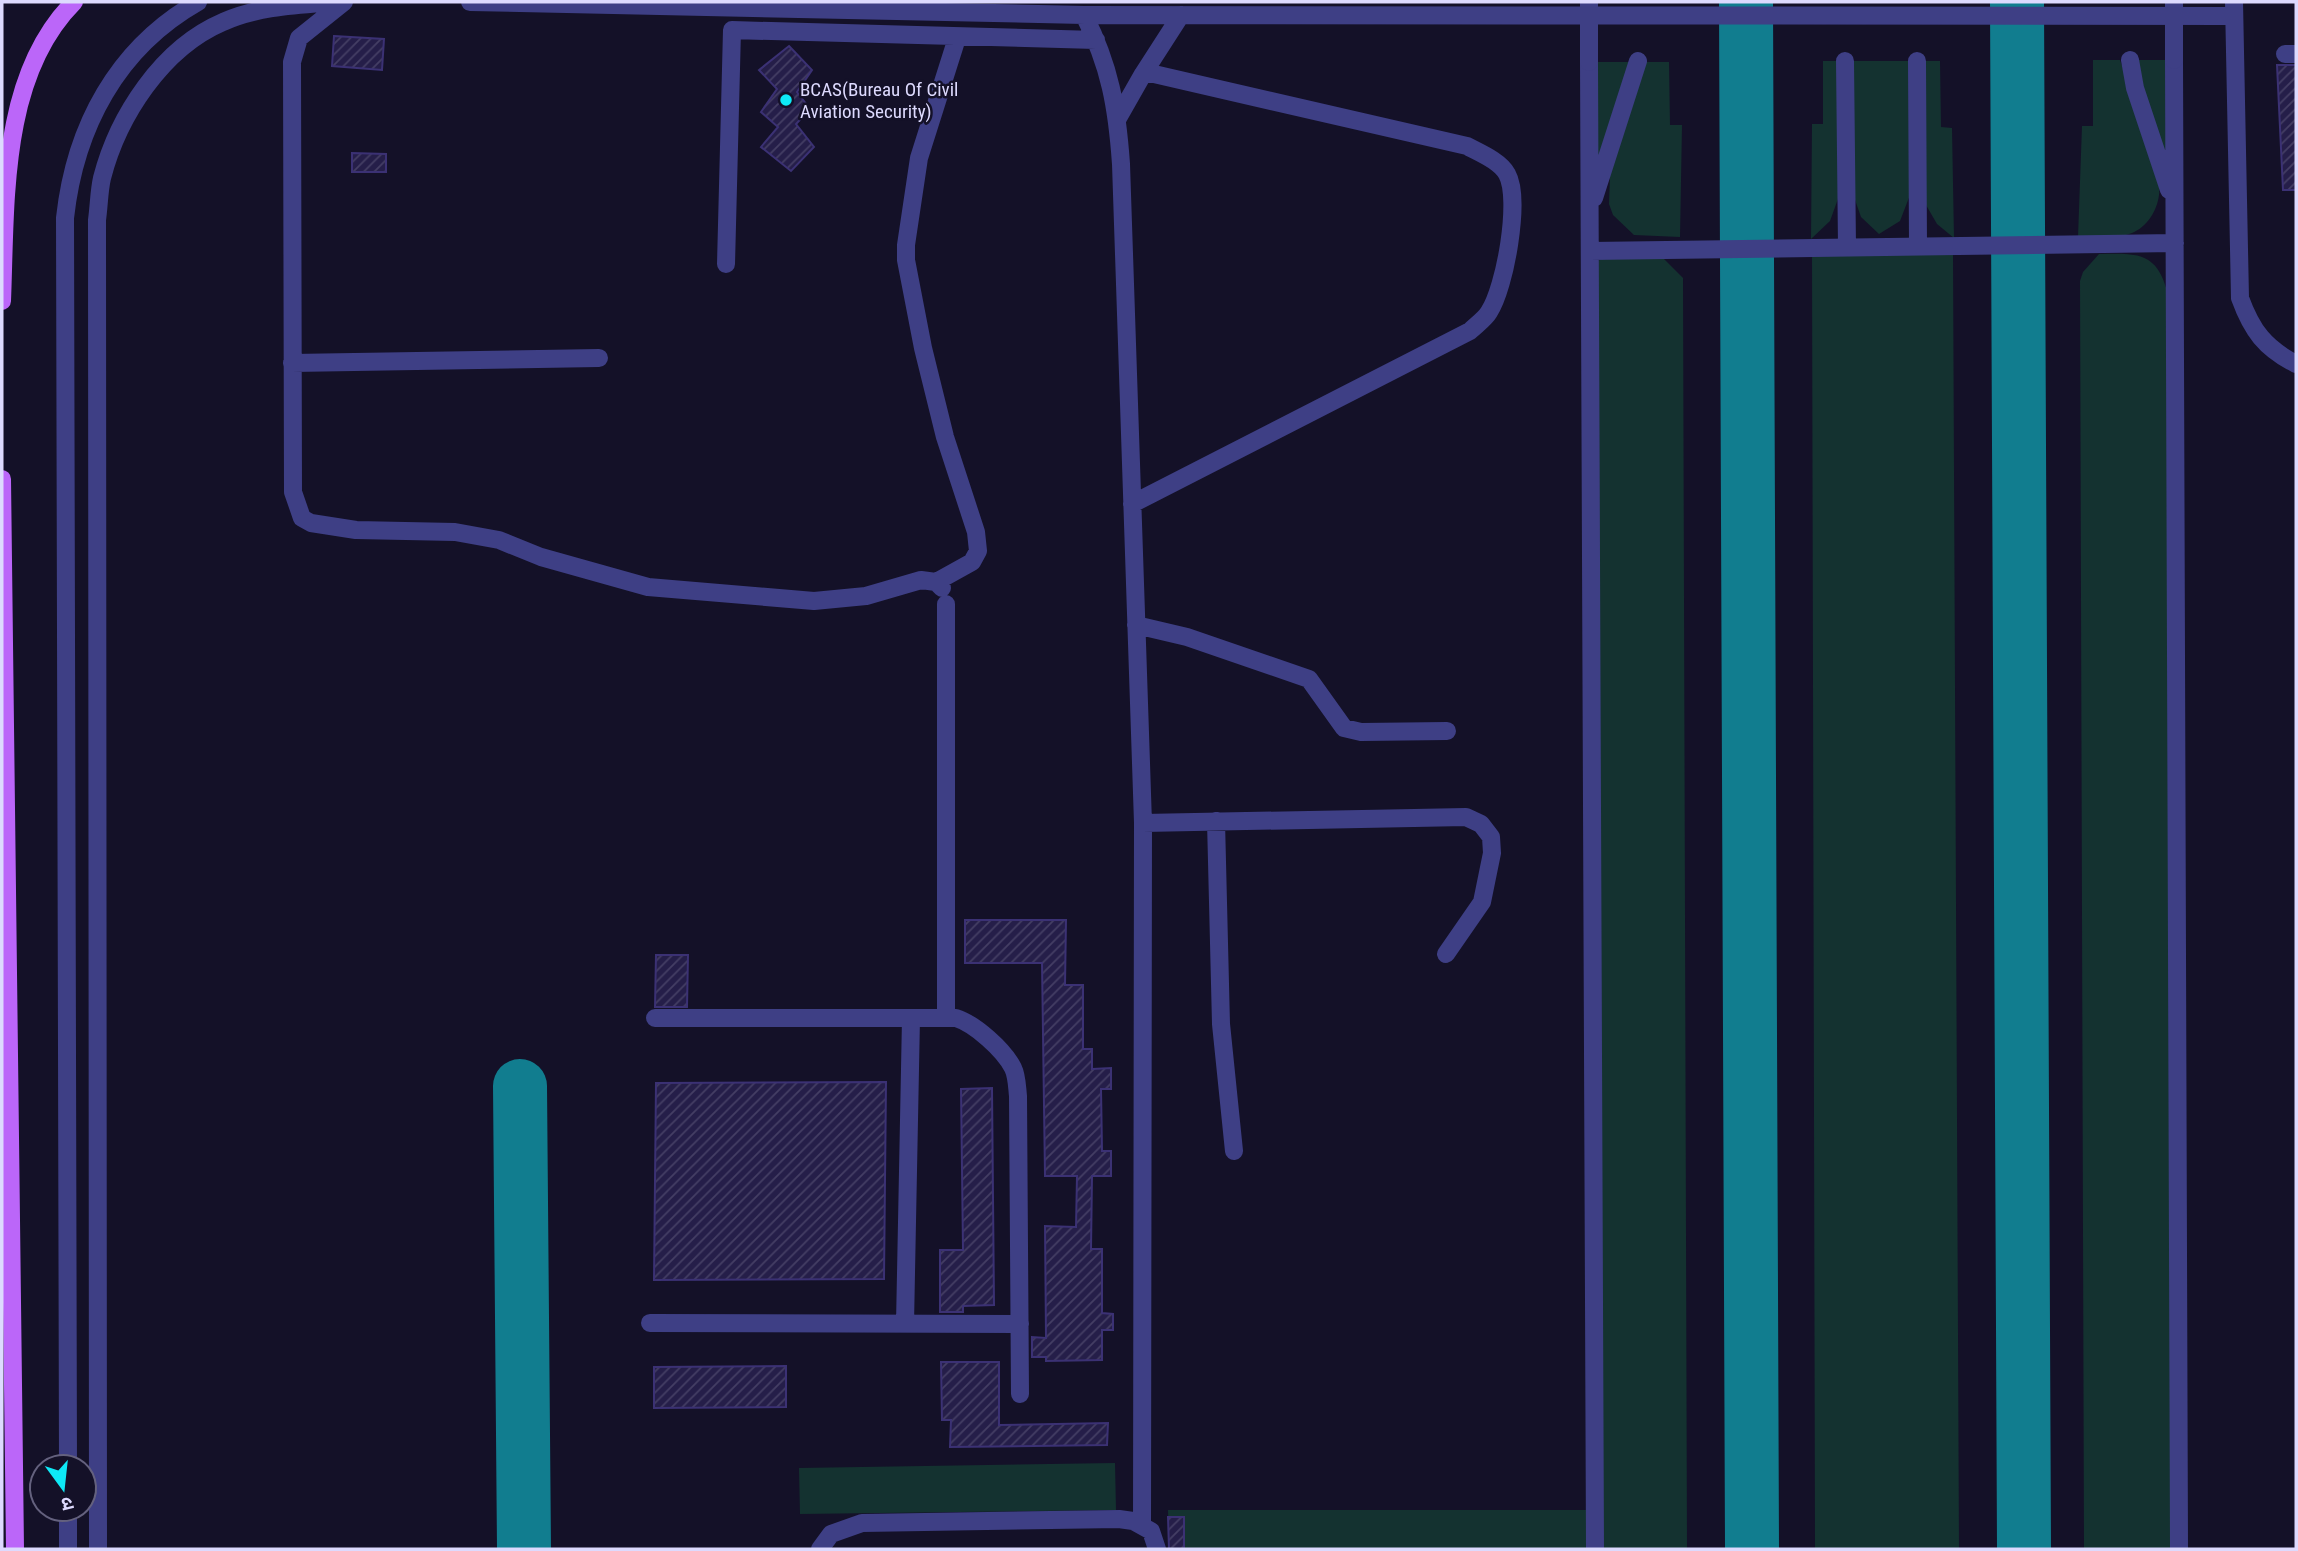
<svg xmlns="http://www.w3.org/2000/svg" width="2298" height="1551" viewBox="0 0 2298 1551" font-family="'Roboto Condensed','Noto Sans Devanagari',sans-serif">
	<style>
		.green { fill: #143230 }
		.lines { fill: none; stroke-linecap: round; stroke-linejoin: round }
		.taxiway { stroke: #117d8f; stroke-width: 54 }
		.building { fill: url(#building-hatch); stroke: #3b3174; stroke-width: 2 }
		.minor { stroke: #3e3f85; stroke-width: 18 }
		.major { stroke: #bb66f9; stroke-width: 18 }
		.minor-bridge { stroke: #3e3f85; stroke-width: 18 }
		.poi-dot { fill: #0ee9f6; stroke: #141128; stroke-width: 2.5 }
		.labels { text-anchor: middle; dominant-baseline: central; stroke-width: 5; stroke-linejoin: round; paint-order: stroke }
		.poi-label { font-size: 19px; fill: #dddafe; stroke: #141128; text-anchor: start }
	</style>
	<defs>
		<pattern id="building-hatch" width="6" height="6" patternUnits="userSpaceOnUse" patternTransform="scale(1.75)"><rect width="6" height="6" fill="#251e49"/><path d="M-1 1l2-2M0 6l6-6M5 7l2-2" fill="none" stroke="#443e64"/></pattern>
	</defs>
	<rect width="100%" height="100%" fill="#141128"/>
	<path class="green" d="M2093,60H2120C2130,90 2163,167 2159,195C2157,211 2147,227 2132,233C2115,240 2095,237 2078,237L2082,126H2093Z
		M2134,60H2168L2169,173Z
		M1823,61H1839V196L1830,221L1811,239L1812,124H1823Z
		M1852,61H1910V195L1900,221L1879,234L1861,217L1854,197Z
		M1924,61H1940L1941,127L1952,128L1954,238L1937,224L1926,205Z
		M1595,62H1630L1594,177Z
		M1644,62H1669L1670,125H1682L1680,237L1634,235L1613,215L1609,204L1610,175Z
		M1953,253L1959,1549H1815L1812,255Z
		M2099,254C2138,253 2158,252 2168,295L2174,1549H2084L2080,281L2083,272Z
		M1604,257H1662L1683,278L1687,1549H1601L1598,261Z
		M1115,1463L1116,1510L800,1514L799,1468Z
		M1168,1510H1588V1549H1169Z"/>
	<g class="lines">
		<path class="taxiway" d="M1746,2L1752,1549
			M2017,2L2024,1549
			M520,1086L524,1549"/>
	</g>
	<path class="building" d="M334,36L384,39L382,70L332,66Z
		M789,46L812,70L797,92L810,109L796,124L814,147L791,171L761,147L778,127L761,112L777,89L759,70Z
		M2277,65H2296V190H2283Z
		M352,153L386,154V172H352Z
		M965,920H1066L1065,985H1083V1049H1092V1069L1111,1068V1089H1101L1102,1151H1111V1176H1092L1091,1249H1102V1313L1113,1314V1330H1102V1360L1046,1361V1357H1032V1337L1046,1338L1045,1226L1076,1227L1077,1176H1045L1042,963H965Z
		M656,955H688L687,1007H655Z
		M886,1082L884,1279L654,1280L656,1083Z
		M992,1088L994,1305L963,1306V1312H940V1250H963L961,1089Z
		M941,1362H999V1425L1108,1423L1107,1445L950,1447L951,1420H942Z
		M786,1366V1407L654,1408V1367Z
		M1168,1517H1184V1549H1169Z"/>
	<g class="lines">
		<path class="minor" d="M344,2L299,38L292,62L293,492L302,518L311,523L356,530L455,532L499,540L541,557L648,587L814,601L866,596L921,580L936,582L942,588
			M470,2L1084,15L2232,16
			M2234,2L2240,298C2252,331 2265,348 2296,364
			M1084,15C1110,66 1117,107 1121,164L1143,823L1142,1525
			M2285,54H2296
			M2130,60L2135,88L2169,190
			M2174,60L2179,1549
			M1845,61L1847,247
			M1917,61L1918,246
			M1589,62L1595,1549
			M1143,74L1181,15
			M1118,118L1143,74H1154L1467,146C1480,153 1500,161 1507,174C1521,199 1505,288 1489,312C1485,319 1476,325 1470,331L1132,504
			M1594,198L1638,61
			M1590,251L2175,243
			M726,264L732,30L1096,40
			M292,363L599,358
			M936,582L972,562L978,551L976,532L945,437L923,348L906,260V245L919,158L957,38
			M946,604V1018
			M1136,625L1187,637L1309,679L1344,728L1361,732L1447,731
			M1216,821L1221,1024L1234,1151
			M1143,823L1466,817L1481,824L1491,837L1492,853L1482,902L1446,954
			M655,1018H956C975,1024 1004,1050 1013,1068C1017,1076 1017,1087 1018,1096L1020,1394
			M650,1323L1020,1324
			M905,1324L911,1018
			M68,1467L65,218C75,127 117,48 198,2
			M68,1509V1549
			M98,1549L97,220C99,206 99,191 102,178C118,116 162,48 223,22C258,6 300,5 338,2
			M820,1549L831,1534L862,1523L1119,1519L1133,1521L1151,1531L1157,1549"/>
		<path class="major" d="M2,301C6,200 0,76 74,2
			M2,479L15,1549"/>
		<path class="minor-bridge" d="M1589,2V62
			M2174,2V60"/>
	</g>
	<circle class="poi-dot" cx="786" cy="100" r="7"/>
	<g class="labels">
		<g class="poi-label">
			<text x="800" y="89">BCAS(Bureau Of Civil<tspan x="800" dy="22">Aviation Security)</tspan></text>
		</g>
	</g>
	<rect width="2298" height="1551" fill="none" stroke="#dddafe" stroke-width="7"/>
	<g transform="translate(63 1488) rotate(165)"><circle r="33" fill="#141128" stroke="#64617e" stroke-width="2"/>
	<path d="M0-5L12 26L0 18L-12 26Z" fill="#0ee9f6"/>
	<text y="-10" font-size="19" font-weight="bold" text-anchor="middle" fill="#dddafe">उ</text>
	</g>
</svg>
